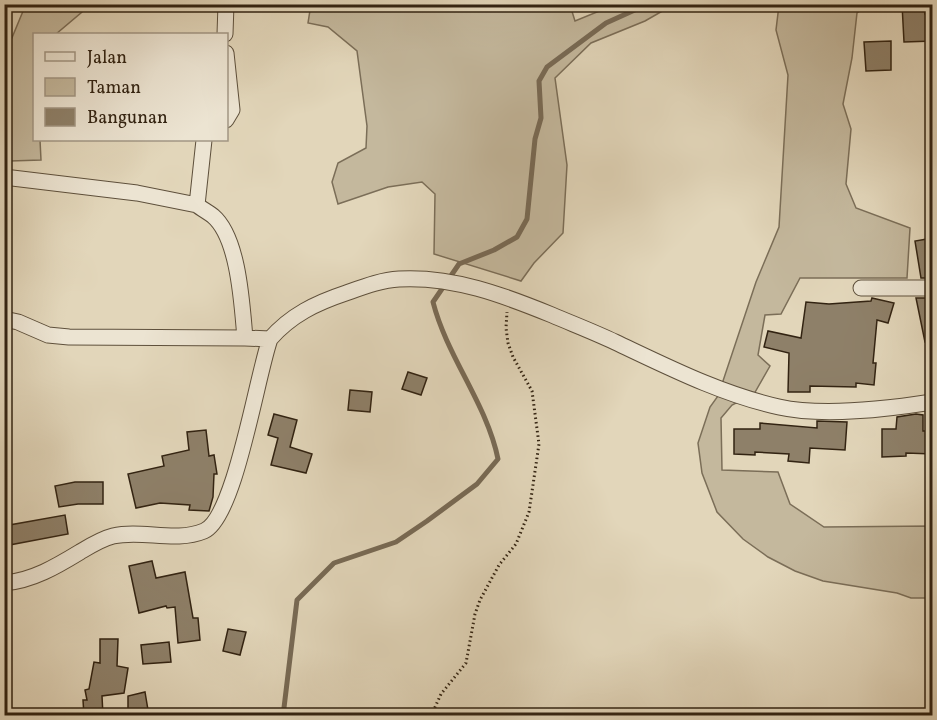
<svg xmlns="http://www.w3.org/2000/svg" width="937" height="720" viewBox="0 0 937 720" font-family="Vollkorn,serif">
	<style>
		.green { fill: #c4b89d; stroke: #7b6e58; stroke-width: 1.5 }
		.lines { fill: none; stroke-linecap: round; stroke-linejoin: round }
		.stream { stroke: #786a55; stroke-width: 5 }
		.building { fill: #8e8069; stroke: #322312; stroke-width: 1.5 }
		.minor-casing { stroke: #5e503c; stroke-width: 17 }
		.path { stroke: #322312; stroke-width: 3; stroke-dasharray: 1.5 3; stroke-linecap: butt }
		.minor { stroke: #ece4d2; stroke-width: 15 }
	</style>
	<rect width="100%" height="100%" fill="#e2d6ba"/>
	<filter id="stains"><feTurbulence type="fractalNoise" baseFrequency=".00333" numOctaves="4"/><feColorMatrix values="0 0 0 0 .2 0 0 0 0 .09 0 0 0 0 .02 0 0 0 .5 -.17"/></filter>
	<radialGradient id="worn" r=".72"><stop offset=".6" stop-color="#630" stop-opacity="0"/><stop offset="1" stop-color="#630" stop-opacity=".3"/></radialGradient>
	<path class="green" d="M26,4L85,5L82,12L56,34H34V140H40L41,160L10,161L9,45Z
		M311,4L570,5L575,21L614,5H673L645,21L591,43L555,78L567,165L563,233L534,263L521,281L434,254L435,194L422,182L388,187L338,204L332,182L338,163L366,148L367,126L357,51L328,27L308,23Z
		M779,5H867L857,13L852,58L843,104L851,129L846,184L856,208L910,228L907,278H800L781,314L765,315L758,355L770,366L754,394L732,405L721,418L722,470L778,472L790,504L824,527L932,526V592L926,598H911L897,593L823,581L795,571L768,557L743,539L717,512L702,473L698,443L710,407L718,396L756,282L779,227L788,75L776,30Z"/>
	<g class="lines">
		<path class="stream" d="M283,716L297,600L334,563L396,542L427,521L477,484L498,459C487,404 447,357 433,302L459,264L494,250L517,237L527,219L535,139L541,118L539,81L547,67L606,23L648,4"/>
	</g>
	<path class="building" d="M902,4H924L925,14L933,13V41L904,42Z
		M891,41V70L866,71L864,42Z
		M933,238V278H921L915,241Z
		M872,298L894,303L888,323L877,320L873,363H876L874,385L856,383V387L810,386V392H788L789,353L764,347L768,331L801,338L806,302L829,304L871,301Z
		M916,298H933V342H925Z
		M408,372L427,378L421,395L402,389Z
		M350,390L372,392L370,412L348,410Z
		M274,414L297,420L290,447L312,454L306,473L271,465L278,438L268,435Z
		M916,414L923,415V431H933V454L906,453V456L882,457V429H896L897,417Z
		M817,421L847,422L845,450L810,448L809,463L788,461L789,454L755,452V455L734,454V429H760V423L817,428Z
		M206,430L209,456L214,455L217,474H214L213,497L209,511L189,510L190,505L160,503L136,508L128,474L164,466L162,456L189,450L187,432Z
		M75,482H103V504H78L59,507L55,486Z
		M65,515L68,534L4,546V526Z
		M152,561L156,578L185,572L193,618H198L200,640L178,643L175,607L167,608L166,606L139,613L129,566Z
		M228,629L246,632L240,655L223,651Z
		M100,639H118L117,666L128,668L124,693L102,696L103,716H84L83,700H87L85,690L89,689L94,662L100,663Z
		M169,642L171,662L143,664L141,645Z
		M145,692L149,716H128V696Z"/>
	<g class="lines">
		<defs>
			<path id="minor" d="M225,34L226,4
				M226,53L232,110L226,120
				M204,140L197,205C202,209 208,212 213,216C239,238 242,306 245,338L270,339
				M4,177L137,193L197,205
				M861,288H932
				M4,319L18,322L48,335L69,337L245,338
				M4,583C32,581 57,566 80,552C90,546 101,539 113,536C142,529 175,543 204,531C235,518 257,375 270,339C291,315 316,303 346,293C363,287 381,280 399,279C453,276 503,295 552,315C573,324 594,332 615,342C668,367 721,394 779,407C824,417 887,409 932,402"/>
		</defs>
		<use href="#minor" class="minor-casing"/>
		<path class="path" d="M431,716L441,694L466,663L475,614L480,600L499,565L516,544L529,512L539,444L532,391L513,357L508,343L506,328L507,312"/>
		<use href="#minor" class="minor"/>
	</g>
	<rect width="937" height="720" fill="none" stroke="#e2d6ba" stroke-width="24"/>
	<rect x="6" y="6" width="925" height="708" fill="none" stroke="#322312" stroke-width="3"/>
	<rect x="12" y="12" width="913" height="696" fill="none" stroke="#322312" stroke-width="1.5"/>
	<rect x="33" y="33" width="195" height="108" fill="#ece4d2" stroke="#a29785" stroke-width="1.5"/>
	<rect x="45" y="52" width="30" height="9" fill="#ece4d2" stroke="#a29785" stroke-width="1.5"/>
	<text x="87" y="63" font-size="18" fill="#322312">Jalan</text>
	<rect x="45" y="78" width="30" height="18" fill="#c4b89d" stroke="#a29785" stroke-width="1.5"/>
	<text x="87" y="93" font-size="18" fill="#322312">Taman</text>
	<rect x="45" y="108" width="30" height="18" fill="#8e8069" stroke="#a29785" stroke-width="1.5"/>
	<text x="87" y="123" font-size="18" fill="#322312">Bangunan</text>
	<rect width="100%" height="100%" filter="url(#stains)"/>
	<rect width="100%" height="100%" fill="url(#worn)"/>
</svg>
